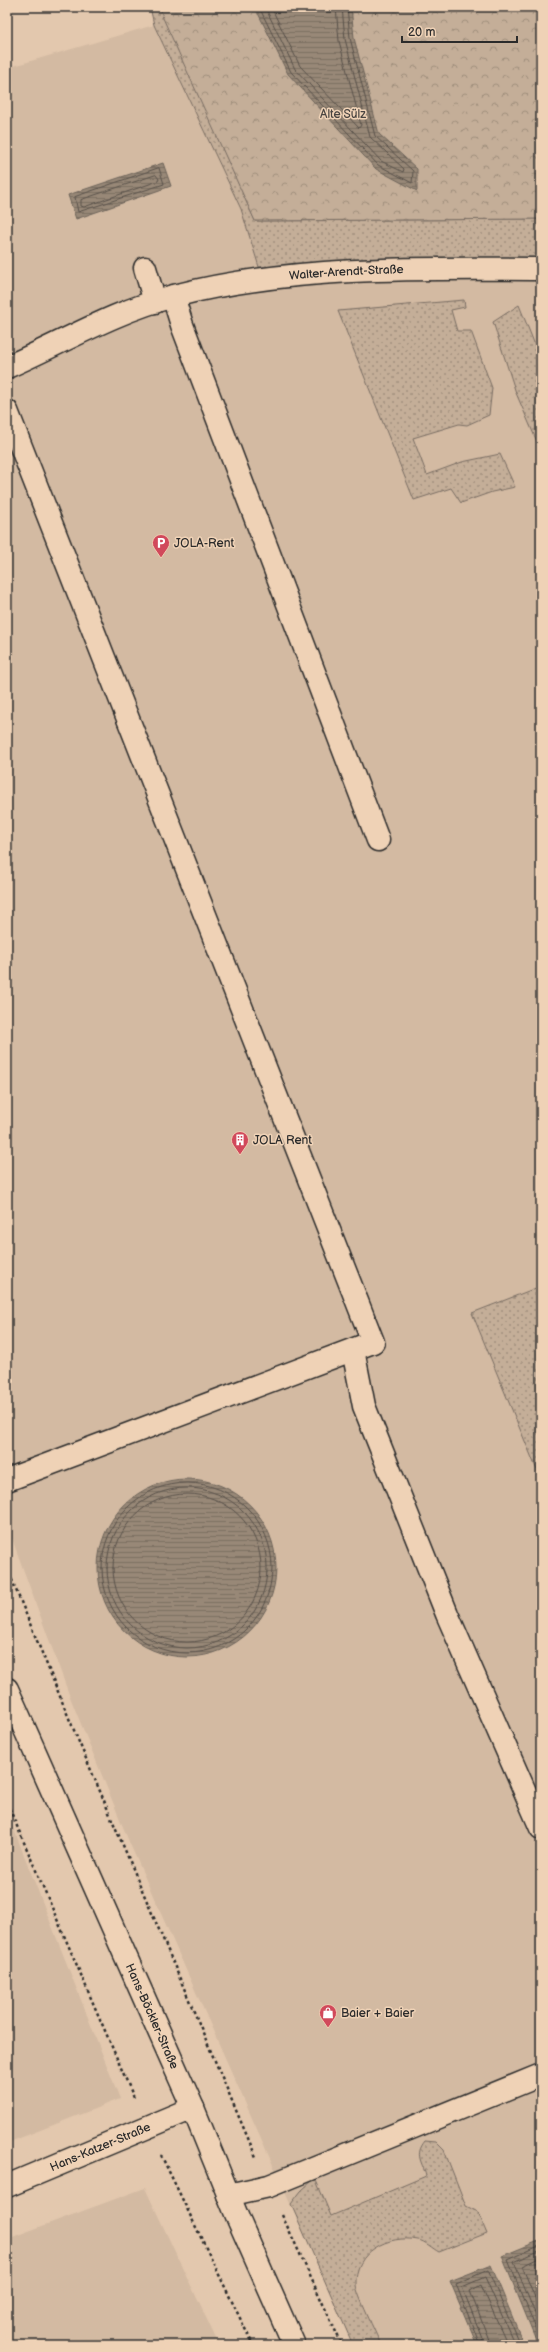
<svg xmlns="http://www.w3.org/2000/svg" width="548" height="2352" viewBox="0 0 548 2352" font-family="'Balsamiq Sans',sans-serif">
	<style>
		.built { fill: #d3baa2 }
		.grass { fill: url(#grass-dots); stroke: #786c62 }
		.park { fill: url(#park-crowns); stroke: #786c62 }
		.water { fill: url(#water-rules); stroke: #6c6359 }
		.lines { fill: none; stroke-linecap: round; stroke-linejoin: round }
		.shore { stroke: #575049; stroke-width: 1 }
		.minor-casing { stroke: #2b2b2b; stroke-width: 25 }
		.path { stroke: #2b2b2b; stroke-width: 2.5; stroke-dasharray: 3 3; stroke-linecap: butt }
		.minor { stroke: #efd2b6; stroke-width: 22 }
		.labels { text-anchor: middle; dominant-baseline: central; stroke-width: 3; stroke-linejoin: round; paint-order: stroke }
		.park-label { font-size: 12px; fill: #4a4541; stroke: #efd2b6 }
		.street-label { font-size: 12px; fill: #2b2b2b; stroke: #efd2b6 }
		.poi-label { font-size: 12px; fill: #2b2b2b; stroke: #efd2b6; text-anchor: start }
	</style>
	<defs>
		<pattern id="grass-dots" width="8" height="8" patternUnits="userSpaceOnUse"><rect width="8" height="8" fill="#c4ae98"/><path d="M2 2h.1M6 6h.1" fill="none" stroke="#9f8e7c" stroke-width="1.8" stroke-linecap="round"/></pattern>
		<pattern id="park-crowns" width="20" height="18" patternUnits="userSpaceOnUse"><rect width="20" height="18" fill="#c4ae98"/><path d="M2 6a3 3 0 1 1 6 0M12 15a3 3 0 1 1 6 0" fill="none" stroke="#9f8e7c"/></pattern>
		<pattern id="water-rules" width="6" height="5" patternUnits="userSpaceOnUse"><rect width="6" height="5" fill="#988877"/><path d="M0 2.5h6" fill="none" stroke="#7c6f62"/></pattern>
	</defs>
	<rect width="100%" height="100%" fill="#e3c8ae"/>
	<filter id="ink" filterUnits="userSpaceOnUse"><feTurbulence type="fractalNoise" baseFrequency=".025" numOctaves="2"/><feDisplacementMap in="SourceGraphic" scale="8" xChannelSelector="R" yChannelSelector="G"/><feConvolveMatrix kernelMatrix="1 2 1 2 8 2 1 2 1" color-interpolation-filters="sRGB"/></filter>
	<g filter="url(#ink)">
		<path class="built" d="M154,25L241,209L259,267L541,258V2345H353L130,1844L70,1697L7,1525V68Z
			M7,1812L120,2099L7,2143Z
			M145,2188L219,2345H7V2239Z"/>
		<path class="grass" d="M150,7H160L255,221L541,219V261L259,267L241,209L154,25Z
			M464,300L465,307L451,310L457,331H471L492,388L489,415L467,425L459,424L413,438L427,475L462,462L500,454L515,487L492,492L461,503L451,488L414,500L338,311Z
			M519,305L541,360V451L516,393L493,322Z
			M541,1286V1480L472,1313Z
			M425,2141L436,2142L444,2150L466,2206L478,2212L487,2233L439,2252C433,2249 425,2241 418,2240C388,2234 354,2252 356,2285C357,2295 376,2333 381,2345H353L291,2204L301,2191L315,2178L331,2216L426,2176C422,2161 414,2155 425,2141Z"/>
		<path class="park" d="M160,7H541V219L255,221L163,18Z"/>
		<path class="water" d="M255,7H351L354,38L379,134L417,169V191L376,169L288,74Z
			M163,163L171,186L76,219L68,195Z
			M98 1568a89 89 0 1 1 178 0a89 89 0 1 1-178 0Z
			M541,2240V2345H538L502,2256Z
			M491,2265L524,2345H477L450,2281Z"/>
		<g class="lines">
			<path class="shore" d="M259,7L291,72L378,165L412,183L413,171L375,136L350,38L347,7
				M265,7L295,69L381,161L403,172L404,169L370,137L345,39L342,7
				M271,7L300,66L359,128L361,125L339,41L336,7
				M159,168L164,184L78,212L75,197Z
				M156,175L159,179L158,181L84,207L81,206V200Z
				M102 1568a85 85 0 1 1 170 0a85 85 0 1 1-170 0Z
				M107 1568a80 80 0 1 1 160 0a80 80 0 1 1-160 0Z
				M113 1568a74 74 0 1 1 148 0a74 74 0 1 1-148 0Z
				M541,2245L508,2260L541,2341
				M541,2250L514,2262L541,2328
				M541,2257L522,2266L541,2312
				M480,2345L456,2284L488,2270L520,2345
				M485,2345L462,2287L485,2277L515,2345
				M491,2345L470,2291L481,2285L508,2345"/>
			<defs>
				<g id="minor">
					<path d="M145,268L155,302"/>
					<path d="M173,296L182,325L378,840"/>
					<path id="s1" d="M7,367C62,343 115,311 174,296C287,266 424,268 541,269"/>
					<path d="M7,411L373,1342L7,1480"/>
					<path d="M353,1350L364,1406L447,1614L541,1828"/>
					<path id="s2" d="M7,1689L193,2108L239,2221L294,2345"/>
					<path id="s3" d="M7,2186L193,2108"/>
					<path d="M228,2195L269,2186L541,2075"/>
				</g>
			</defs>
			<use href="#minor" class="minor-casing"/>
			<path class="path" d="M7,1568L73,1728L256,2157
				M7,1803L134,2098
				M161,2155L253,2345
				M282,2215L342,2345"/>
			<use href="#minor" class="minor"/>
		</g>
	</g>
	<defs>
		<symbol id="parking-pin" viewBox="-11 -11 22 30"><path d="M0 17L-7.5 6A9.5 9.5 0 1 1 7.5 6Z" fill="#d1495b" stroke="#efd2b6"/><path d="M-3.5-5.5H1a3.5 3.5 0 0 1 0 7H-1V5.5H-3.5ZM-1-3.4V-.6H.8a1.4 1.4 0 0 0 0-2.8Z" fill="#fff"/></symbol>
		<symbol id="building-pin" viewBox="-11 -11 22 30"><path d="M0 17L-7.5 6A9.5 9.5 0 1 1 7.5 6Z" fill="#d1495b" stroke="#efd2b6"/><path d="M-4-6H4V6H1V3H-1V6H-4ZM-2.5-4.3h1.7v1.8h-1.7ZM.8-4.3h1.7v1.8H.8ZM-2.5-1h1.7V.8h-1.7ZM.8-1h1.7V.8H.8Z" fill="#fff"/></symbol>
		<symbol id="shop-pin" viewBox="-11 -11 22 30"><path d="M0 17L-7.5 6A9.5 9.5 0 1 1 7.5 6Z" fill="#d1495b" stroke="#efd2b6"/><path d="M-5-2.5h2.3a2.7 3.5 0 0 1 5.4 0H5L5.5 6h-11ZM-1.5-2.5h3a1.5 2.3 0 0 0-3 0Z" fill="#fff"/></symbol>
	</defs>
	<g fill-rule="evenodd">
		<use href="#parking-pin" x="151" y="533" width="20" height="27"/>
		<use href="#building-pin" x="230" y="1130" width="20" height="27"/>
		<use href="#shop-pin" x="318" y="2003" width="20" height="27"/>
	</g>
	<g class="labels">
		<g class="park-label">
			<text x="343" y="114">Alte Sülz</text>
		</g>
		<g class="street-label">
			<text stroke="none"><textPath href="#s1" startOffset="356">Walter-Arendt-Straße</textPath></text>
			<text stroke="none"><textPath href="#s2" startOffset="358">Hans-Böckler-Straße</textPath></text>
			<text stroke="none"><textPath href="#s3" startOffset="101">Hans-Katzer-Straße</textPath></text>
		</g>
		<g class="poi-label">
			<text x="174" y="543">JOLA-Rent</text>
			<text x="253" y="1140">JOLA Rent</text>
			<text x="341" y="2013">Baier + Baier</text>
		</g>
	</g>
	<rect width="548" height="2352" fill="none" stroke="#efd2b6" stroke-width="24"/>
	<rect x="12" y="12" width="524" height="2328" fill="none" stroke="#2b2b2b" stroke-width="1.5" filter="url(#ink)"/>
	<path d="M402 36v6h115v-6" fill="none" stroke="#2b2b2b" stroke-width="2"/>
	<text x="408" y="36" font-size="12" fill="#2b2b2b" stroke="#efd2b6" stroke-width="3" paint-order="stroke">20 m</text>
</svg>
